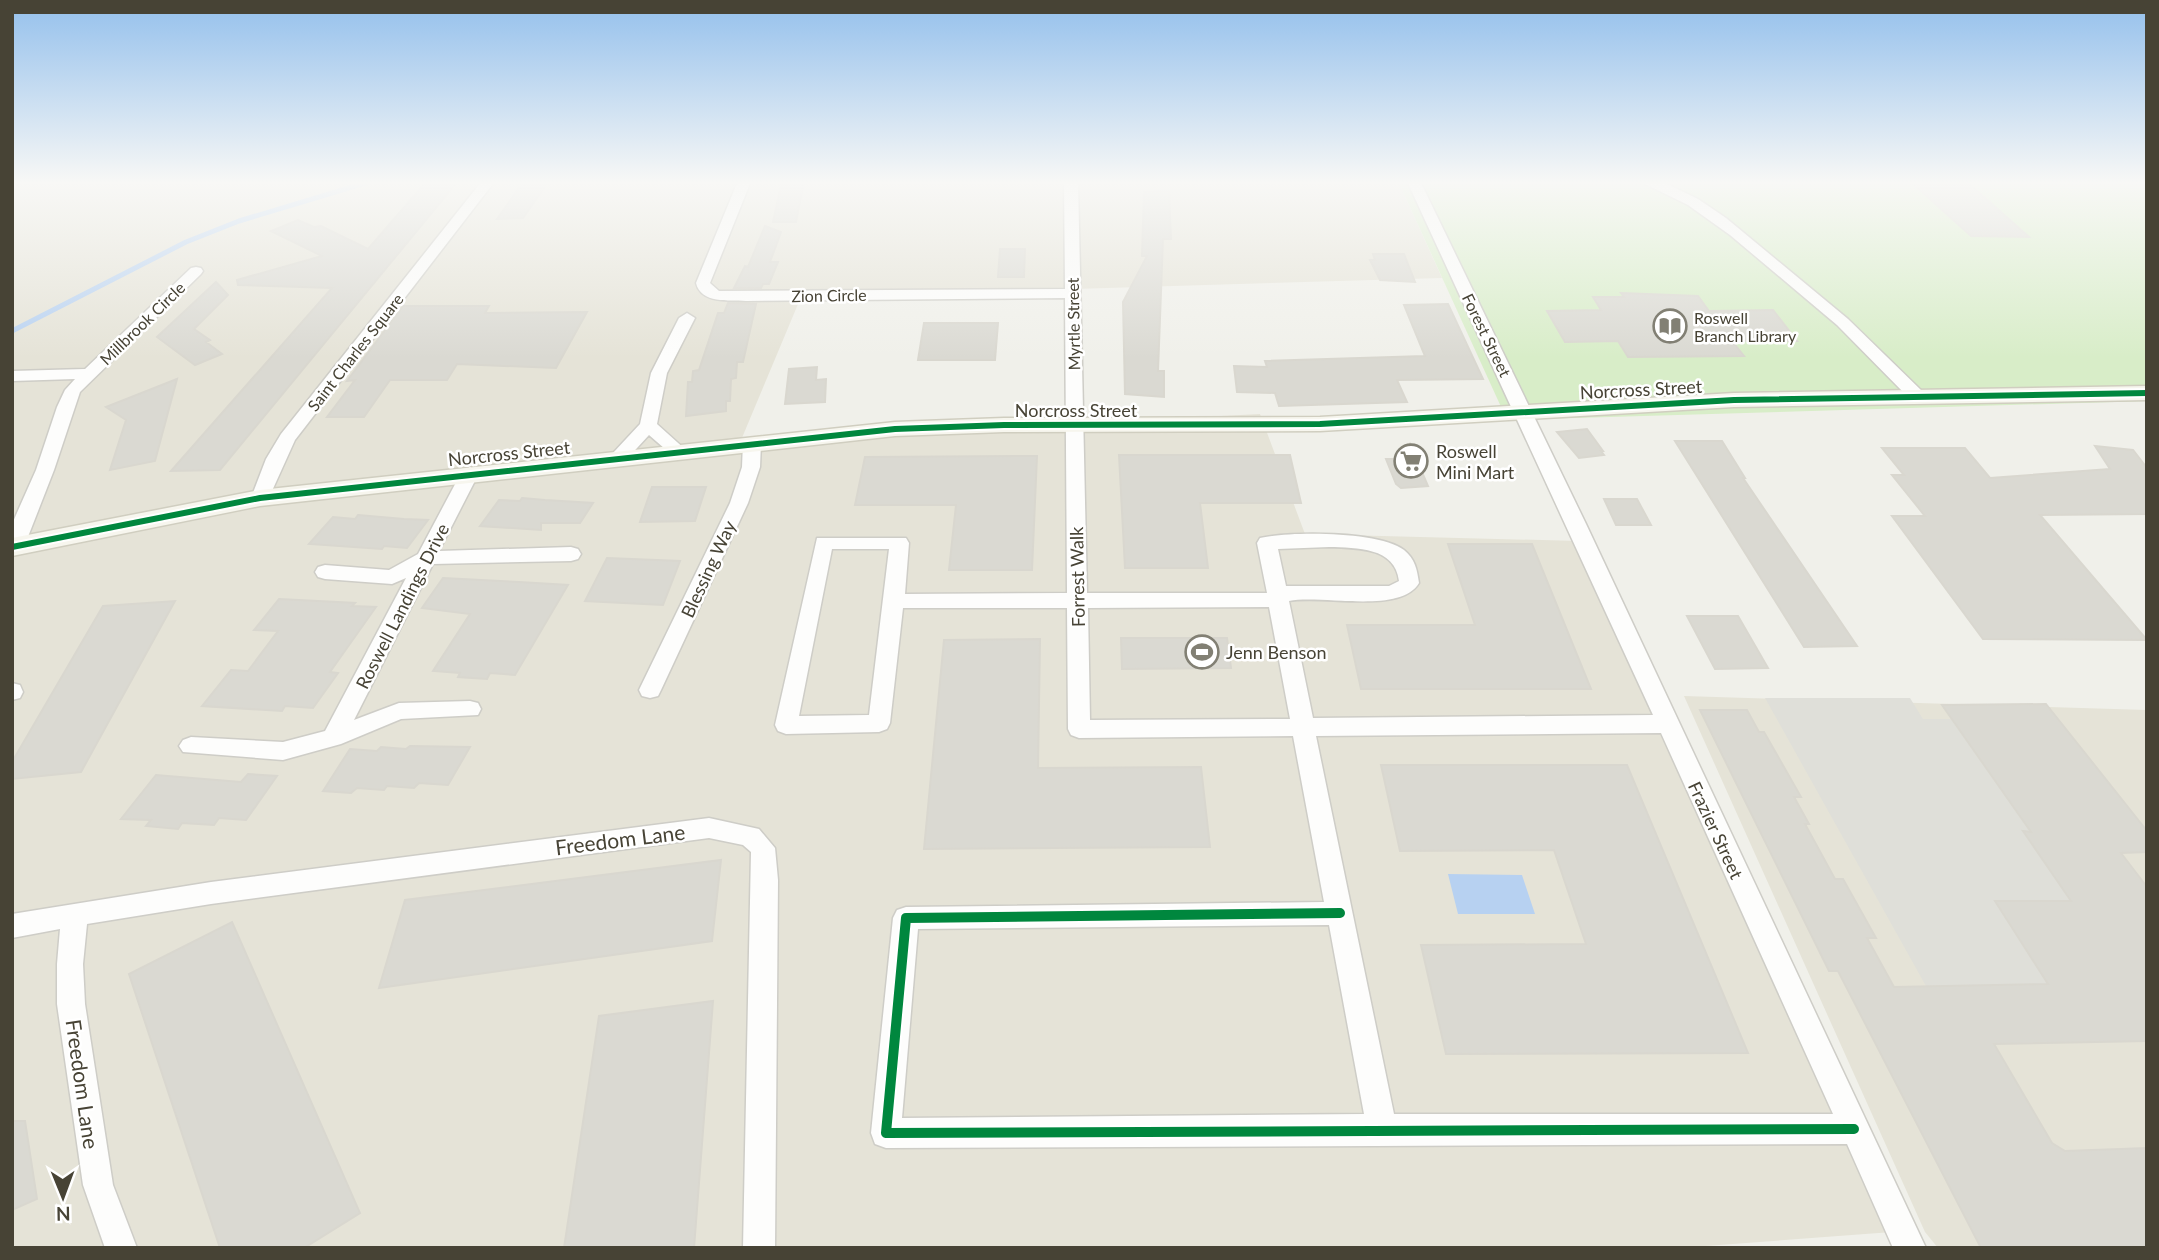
<svg xmlns="http://www.w3.org/2000/svg" width="2159" height="1260" viewBox="0 0 2159 1260" font-family="Lato,sans-serif">
	<style>
		.residential { fill: #e5e3d7 }
		.green { fill: #d8edc8 }
		.parking { fill: #dfdfd9 }
		.water { fill: #b7d1f1 }
		.lines { fill: none; stroke-linecap: round; stroke-linejoin: round }
		.stream { stroke: #b7d1f1; stroke-width: 5 }
		.building { fill: #dad9d2; stroke: #d9d7cf; stroke-width: 2 }
		.street-casing { stroke: #cecdc7; stroke-width: 3 }
		.secondary-casing { stroke: #d0cec0; stroke-width: 3 }
		.street { fill: #fdfdfc; fill-rule: evenodd }
		.secondary { fill: #f7f6ee; fill-rule: evenodd }
		.cycleway-far1-casing { stroke: #fff; stroke-width: 10 }
		.cycleway-casing { stroke: #fff; stroke-width: 14 }
		.cycleway-far1 { stroke: #00873e; stroke-width: 6 }
		.cycleway { stroke: #00873e; stroke-width: 10 }
		.labels { text-anchor: middle; dominant-baseline: central; stroke-width: 5; stroke-linejoin: round; paint-order: stroke }
		.far-street-label { font-size: 16px; fill: #474335; stroke: #fff }
		.far-poi-label { font-size: 16px; fill: #474335; stroke: #fff; text-anchor: start }
		.street-label { font-size: 18px; fill: #474335; stroke: #fff }
		.poi-label { font-size: 18px; fill: #474335; stroke: #fff; text-anchor: start }
		.near-street-label { font-size: 21px; fill: #474335; stroke: #fff }
	</style>
	<rect width="100%" height="100%" fill="#f0f0ea"/>
	<path class="residential" d="M12,181H1398L1442,278L801,297L739,445L1046,425L1260,414L1305,534L1579,541L1892,1232L1679,1248H12Z
		M1684,696L2147,710V1248H1938L1925,1232Z"/>
	<path class="green" d="M1398,181H2147V401L1507,420Z"/>
	<path class="parking" d="M1765,698H1910L1923,719H1951L2031,832L2024,831L2127,983H2115L2059,901H1996L2048,984L1926,986Z"/>
	<path class="water" d="M1448,874L1522,875L1535,914H1458Z"/>
	<g class="lines">
		<path class="stream" d="M12,331L186,242L239,221L372,181"/>
	</g>
	<path class="building" d="M427,181H458L220,470L171,471L332,288L238,285L237,280L322,256L271,231L298,220L314,227L321,226L368,249Z
		M524,181H549L523,218L497,219Z
		M782,181H804L796,222H773Z
		M1910,181H1966L2029,237L1971,236Z
		M1169,191L1171,239H1163L1158,371H1164V397L1125,394L1123,302L1147,256H1142L1144,192Z
		M765,226L781,232L770,262H778L769,284H763L761,288H734L745,266L748,267Z
		M1000,249H1025L1024,277H998Z
		M1373,254H1404L1415,282L1380,280L1370,260H1375Z
		M216,282L228,295L194,329L210,340L206,342L222,354L195,365L157,337Z
		M1621,293L1698,296L1709,311L1773,310L1797,341H1732L1744,356L1628,357L1618,341L1565,342L1547,311L1601,310L1593,297H1624Z
		M728,303L756,304L743,362H737L736,378L731,379L730,401H726V411L686,416L688,382H692L693,371L699,370L718,313H724Z
		M1448,304L1483,379L1397,380L1407,402L1279,406L1275,393L1237,392L1234,366L1267,367L1265,361L1425,356L1404,305Z
		M403,306H489L485,313L587,312L556,368L457,364L447,380H390L364,417H327L355,380L347,381Z
		M924,323H998L995,360H918Z
		M817,367L816,380L826,379L825,402L785,404L789,369Z
		M177,379L155,461L110,470L126,420L106,407Z
		M1587,429L1603,451H1601L1604,455L1579,458L1557,432Z
		M1675,441H1722L1745,478H1743L1857,646L1804,647Z
		M1410,444L1428,486L1401,488L1396,484L1386,459H1402Z
		M2095,446L2133,450L2147,468V514L2040,515L2147,640L1983,639L1892,516H1925L1892,475H1904L1882,448H1965L1990,478L2110,469Z
		M1119,455H1290L1301,503H1200L1208,568H1125Z
		M1037,456L1032,570H949L956,505H855L865,457Z
		M652,487H706L695,521L640,522Z
		M522,498L545,500L593,503L580,523H541V530L480,526L499,500L520,501Z
		M1604,499H1637L1651,525H1616Z
		M358,515L404,519L428,520L407,548L384,546L382,549L309,544L333,517L355,519Z
		M1448,544H1532L1591,689H1361L1347,625H1475Z
		M607,558L680,561L663,605L585,601Z
		M443,578L519,582L568,585L515,675L490,673L487,679L458,677L460,673L433,671L470,614L422,608Z
		M279,599L355,603L352,606L376,607L330,672L338,673L313,708L285,706L282,711L202,706L231,670L248,671L278,631L254,630Z
		M175,601L81,772L12,779V762L103,606Z
		M1687,616H1738L1768,668L1715,669Z
		M1121,638H1227L1231,668L1122,669Z
		M1040,639L1038,768L1201,767L1210,847L924,849L944,640Z
		M2046,704L2147,831V852L2121,853L2147,887V1041L1994,1044L2052,1143L2065,1151L2147,1148V1248H1981L1838,971H1829L1700,710H1747L1759,732H1764L1801,797H1794L1809,824H1805L1835,879H1843L1876,938H1867L1894,987L2048,984L1995,901H2071L2023,831L2031,832L1942,705Z
		M410,746L470,747L448,785L419,783L414,788L387,786L384,790L357,788L351,793L323,791L350,749L377,751L381,747L406,749Z
		M1381,765H1627L1748,1053L1446,1054L1421,945L1586,944L1554,850L1400,851Z
		M248,774L277,776L246,820L219,818L214,825L182,823L178,829L146,826L151,820L121,819L156,775L241,782Z
		M721,860L712,941L379,988L405,900Z
		M232,922L360,1213L304,1248H220L129,974Z
		M713,1001L694,1248H564L599,1016Z
		M12,1121H25L37,1199L12,1210Z"/>
	<g class="lines">
		<defs>
			<path id="street" d="M482,181H495L295,440L267,502H253L251,498L266,459L281,434Z
				M738,181H751L710,283L719,291L1065,289L1064,181H1078L1087,593H1267L1257,543L1260,538C1289,531 1380,531 1404,550C1415,559 1417,569 1419,583C1400,615 1321,594 1289,601L1313,718L1653,715L1407,181H1420L1586,524L1926,1248H1893L1847,1144L886,1148L875,1144L871,1133L893,918L897,910L906,907L1324,902L1293,736L1079,738L1071,735L1068,729L1067,608H903L890,723L887,729L879,732L786,734L778,731L775,725L817,538H906L909,543L905,594L1067,593L1065,298L746,301C729,300 701,304 696,283ZM1329,547C1357,548 1395,547 1399,581L1389,586H1286L1278,549ZM832,549H889L869,715L799,716ZM1269,607L1290,719L1090,720L1088,608ZM1661,733L1833,1114H1394L1316,736ZM1329,925L1364,1114L902,1118L918,929Z
				M1639,181L1667,184L1698,199L1726,218L1848,319L1923,392L1925,396L1923,400H1911L1837,325L1730,235L1688,205Z
				M196,267L201,268L203,271L201,274L80,392L54,470L24,547L21,552L12,553V524L36,470L57,407L65,390L75,379L12,381V371L85,369L191,268Z
				M687,313L695,318L667,373L657,424L687,451L684,455H672L649,435L625,461H613L610,457L613,453L640,424L651,373L679,318Z
				M752,438L761,443L760,467L748,503L661,690L658,696L650,698L642,696L639,690L730,503L742,467L743,443Z
				M470,467L479,473L439,551L571,547L578,549L581,554L578,559L571,561L433,564L354,720L399,703L470,701L478,703L481,709L478,715L401,719L341,744L283,760L183,752L179,746L183,740L191,737L283,742L325,731L406,578L392,584L325,579L318,577L315,572L318,567L325,565L389,570L418,554L461,473Z
				M12,683L20,685L23,692L20,698L12,700Z
				M709,818L759,829L775,848L778,880L775,1248H743L751,852L743,845L709,838L211,904L87,924L83,964L85,1004L113,1185L137,1248H105L83,1185L57,1004V964L60,929L12,938V914L211,882Z"/>
			<path id="secondary" d="M2147,386V400L1734,407L1320,431L1004,432L895,436L260,506L12,556V538L260,490L895,422L1004,418L1320,417L1734,393Z"/>
		</defs>
		<use href="#street" class="street-casing"/>
		<use href="#secondary" class="secondary-casing"/>
		<use href="#street" class="street"/>
		<use href="#secondary" class="secondary"/>
		<defs>
			<path id="cycleway-far1" d="M12,547L260,498L895,429L1004,425L1320,424L1734,400L2147,393"/>
			<path id="cycleway" d="M1340,913L906,918L886,1133L1854,1129"/>
		</defs>
		<use href="#cycleway-far1" class="cycleway-far1-casing"/>
		<use href="#cycleway" class="cycleway-casing"/>
		<use href="#cycleway-far1" class="cycleway-far1"/>
		<use href="#cycleway" class="cycleway"/>
	</g>
	<linearGradient id="sky" x2="0" y2="1"><stop stop-color="#94c0ec"/><stop offset="0.51" stop-color="#f8f8f6"/><stop offset="1" stop-color="#f8f8f6" stop-opacity="0"/></linearGradient>
	<rect width="2159" height="358" fill="url(#sky)"/>
	<defs>
		<symbol id="library-ring" viewBox="-11 -11 22 22"><circle r="9.5" fill="#fff" stroke="#828074" stroke-width="1.5"/><path d="M-6-4Q-3-5.5-.7-3.5V5Q-3 3-6 4ZM6-4Q3-5.5 .7-3.5V5Q3 3 6 4Z" fill="#828074"/></symbol>
		<symbol id="supermarket-ring" viewBox="-11 -11 22 22"><circle r="9.5" fill="#fff" stroke="#828074" stroke-width="1.5"/><path d="M-6-5.5h2.5l.6 2H6L4.5 2H-2.5L-4.4-4H-6ZM-1.5 3.2a1.3 1.3 0 1 0 .1 0ZM3 3.2a1.3 1.3 0 1 0 .1 0Z" fill="#828074"/></symbol>
		<symbol id="stadium-ring" viewBox="-11 -11 22 22"><circle r="9.5" fill="#fff" stroke="#828074" stroke-width="1.5"/><path d="M0-5a6.5 5 0 1 0 0 10a6.5 5 0 1 0 0-10ZM-3.5-1.8h7v3.6h-7Z" fill="#828074"/></symbol>
	</defs>
	<g fill-rule="evenodd">
		<use href="#library-ring" x="1651" y="307" width="38" height="38"/>
		<use href="#supermarket-ring" x="1392" y="442" width="38" height="38"/>
		<use href="#stadium-ring" x="1183" y="633" width="38" height="38"/>
	</g>
	<g class="labels">
		<g class="far-street-label">
			<text transform="translate(829 295) rotate(-1)">Zion Circle</text>
			<text transform="translate(142 323) rotate(-44)">Millbrook Circle</text>
			<text transform="translate(1073 324) rotate(-91)">Myrtle Street</text>
			<text transform="translate(1487 335) rotate(64)">Forest Street</text>
			<text transform="translate(355 352) rotate(-52)">Saint Charles Square</text>
		</g>
		<g class="far-poi-label">
			<text x="1694" y="317">Roswell<tspan x="1694" dy="18">Branch Library</tspan></text>
		</g>
		<g class="street-label">
			<text transform="translate(1641 389) rotate(-3)">Norcross Street</text>
			<text x="1076" y="410">Norcross Street</text>
			<text transform="translate(509 453) rotate(-6)">Norcross Street</text>
			<text transform="translate(708 569) rotate(-65)">Blessing Way</text>
			<text transform="translate(1077 577) rotate(-91)">Forrest Walk</text>
			<text transform="translate(402 606) rotate(-63)">Roswell Landings Drive</text>
			<text transform="translate(1716 830) rotate(65)">Frazier Street</text>
		</g>
		<g class="poi-label">
			<text x="1436" y="451">Roswell<tspan x="1436" dy="21">Mini Mart</tspan></text>
			<text x="1226" y="652">Jenn Benson</text>
		</g>
		<g class="near-street-label">
			<text transform="translate(620 839) rotate(-7)">Freedom Lane</text>
			<text transform="translate(83 1084) rotate(82)">Freedom Lane</text>
		</g>
	</g>
	<rect width="2159" height="1260" fill="none" stroke="#474335" stroke-width="28"/>
	<g transform="translate(63 1197) rotate(179)" stroke="#ffffff" stroke-width="5" paint-order="stroke">
	<path d="M0-5L12 26L0 18L-12 26Z" fill="#474335"/>
	<text y="-10" font-size="19" font-weight="bold" text-anchor="middle" fill="#474335">N</text>
	</g>
</svg>
